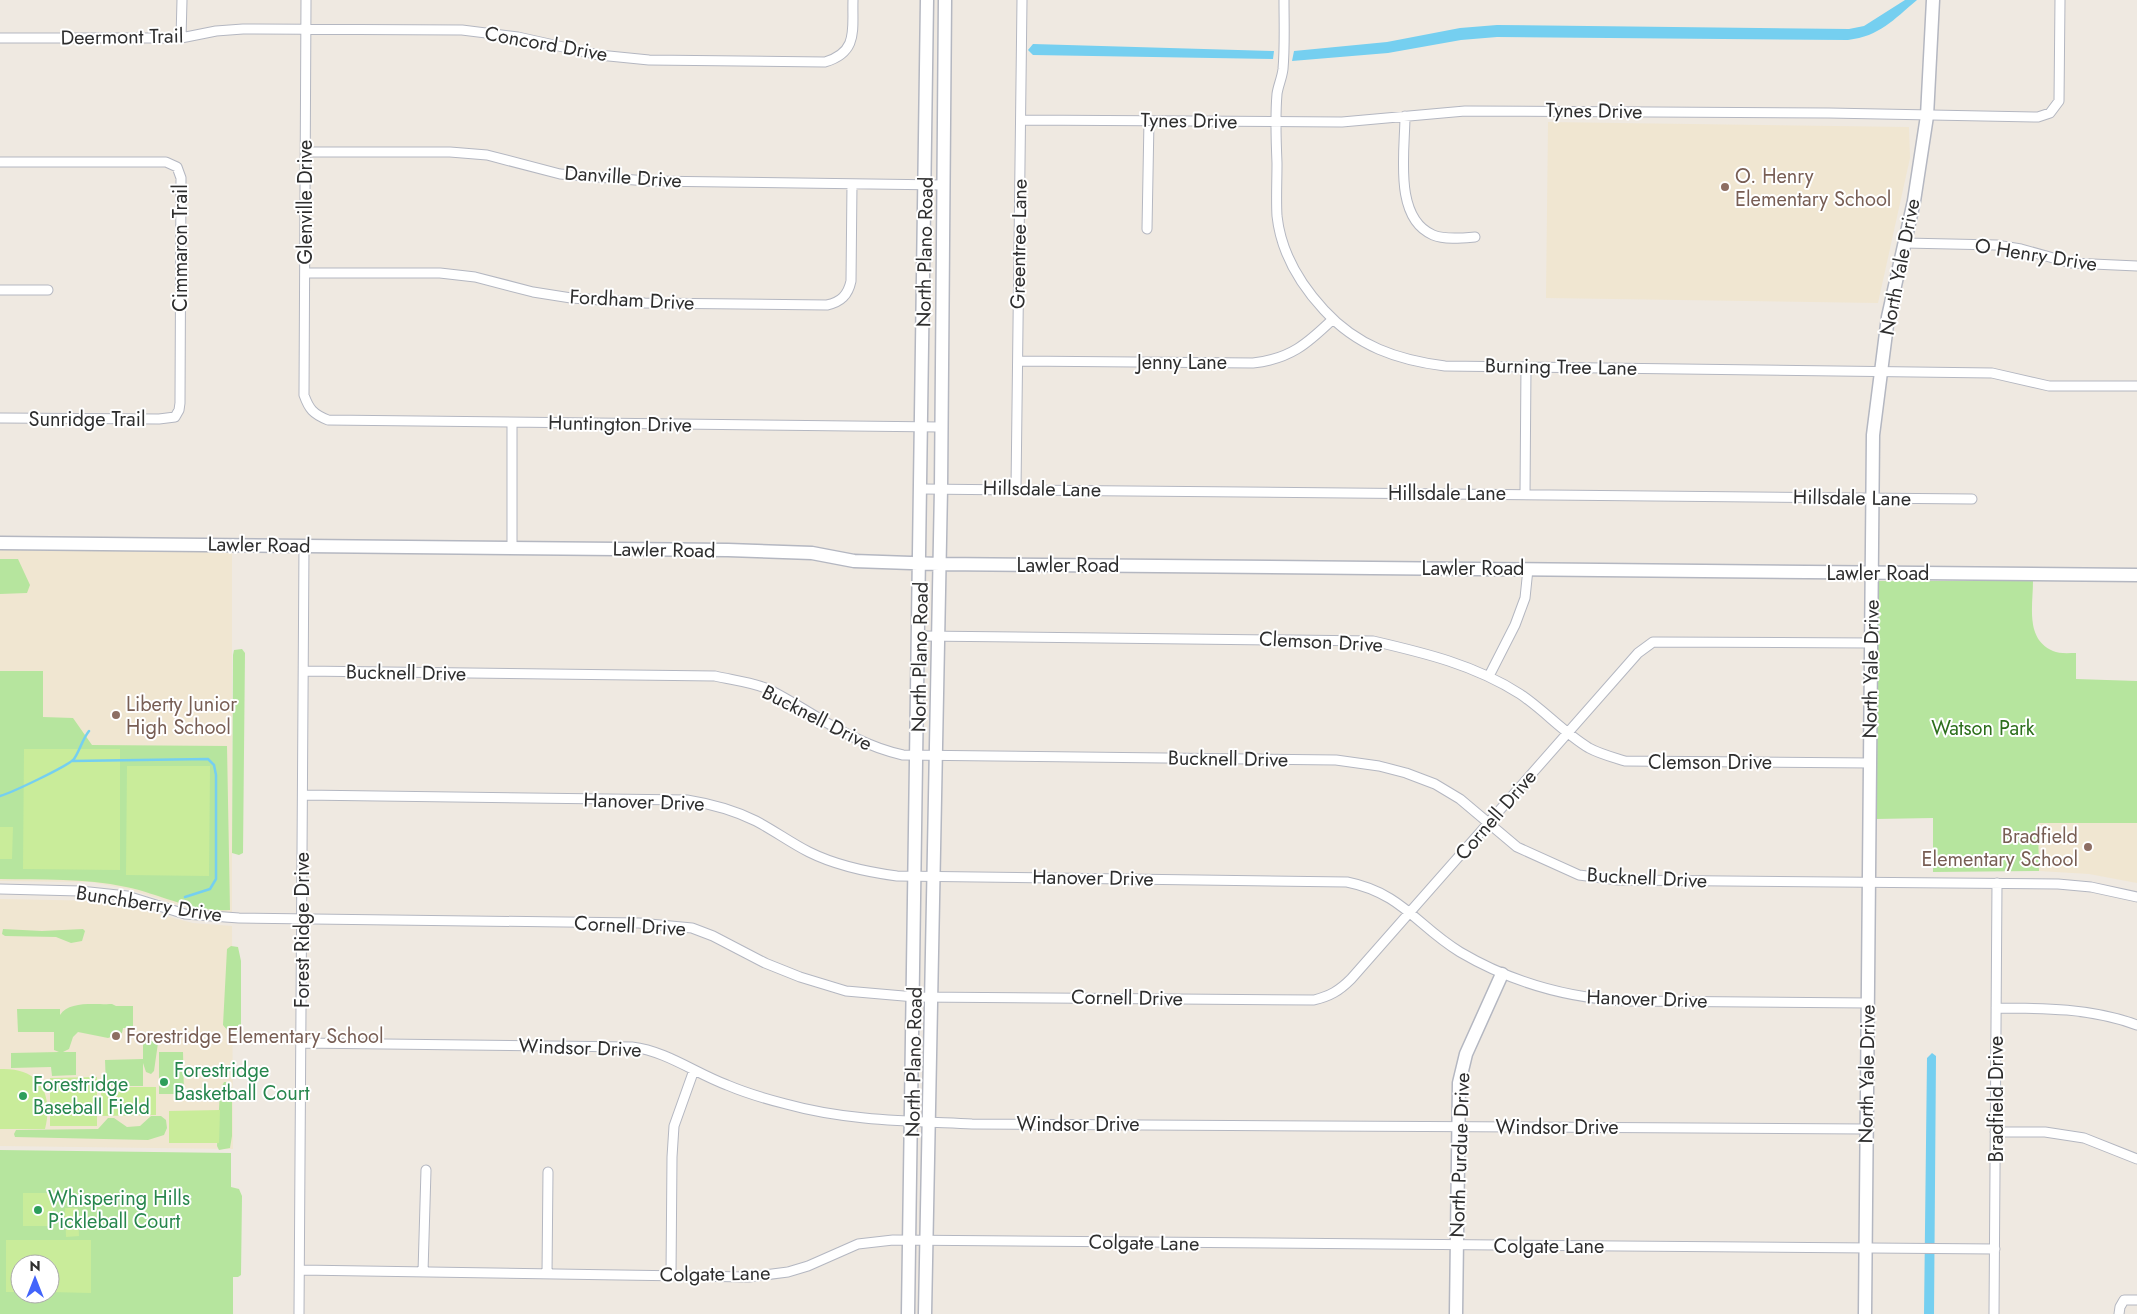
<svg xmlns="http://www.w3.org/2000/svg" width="2137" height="1314" viewBox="0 0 2137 1314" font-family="Jost,sans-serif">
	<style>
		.education { fill: #f0e6d1 }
		.green { fill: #b6e59e; fill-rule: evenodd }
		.pitch { fill: #c9ec9a }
		.water { fill: #75cff0 }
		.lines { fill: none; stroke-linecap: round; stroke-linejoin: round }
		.stream { stroke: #75cff0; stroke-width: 2.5 }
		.street-casing { stroke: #b4b7c1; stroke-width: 11 }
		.secondary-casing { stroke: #b4b7c1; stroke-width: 15 }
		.street { stroke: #fff; stroke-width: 9 }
		.secondary { stroke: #fff; stroke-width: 12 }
		.education-dot { fill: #8d6e63; stroke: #fff; stroke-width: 2 }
		.leisure-dot { fill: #2e9e5b; stroke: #fff; stroke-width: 2 }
		.labels { text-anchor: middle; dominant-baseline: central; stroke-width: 4; stroke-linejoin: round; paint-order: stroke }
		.street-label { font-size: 20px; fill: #2e2e2e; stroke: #fff }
		.education-label { font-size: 20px; fill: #785e54; stroke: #fff; text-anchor: start }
		.park-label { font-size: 20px; fill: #2c6e1b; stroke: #fff }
		.leisure-label { font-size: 20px; fill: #27864d; stroke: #fff; text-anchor: start }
	</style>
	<rect width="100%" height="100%" fill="#efe9e1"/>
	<path class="education" d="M1548,122L1909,127L1910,158L1878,303L1546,298Z
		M232,549V912H211L185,907L128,889L90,882L0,881V550Z
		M2038,823H2137V883L2089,874L2039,871Z
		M0,899L107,901L193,923L232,926L233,1149L0,1146Z"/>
	<path class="green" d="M0,559H18L30,585L27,593L0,594Z
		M1878,581H2033C2033,606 2025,639 2053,651C2059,654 2069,653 2076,653V679L2137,681V823H2038L2039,871L1933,872V818L1875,819Z
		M242,649L245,653L243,853L239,855L232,853L233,655L234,650Z
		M0,671H43V717L73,718L92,745L227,746L230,910C193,913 161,894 126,887C84,878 42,880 0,879Z
		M3,929L42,931L83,929L85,931L82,941L71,943L56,937L5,936L2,934Z
		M231,946L238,947L241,961V1028L237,1033L228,1031L223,1025L227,949Z
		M112,1004L116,1006H133V1028H123L122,1033L108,1038L78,1032L73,1037L69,1049L63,1052H76V1075L52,1076L51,1067L11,1068V1053L59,1052L54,1050V1032H18L17,1009H60V1015C69,1000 97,1005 112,1004Z
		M147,1041H155L158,1043L154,1071L151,1074L146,1072L143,1063V1086H106L105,1060L143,1059V1043Z
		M159,1052H183L184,1094H159Z
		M224,1082H229L232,1088V1136L230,1148L219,1150L217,1146L220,1090Z
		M151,1116H161L166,1120L167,1128L164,1135L148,1140L15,1137L14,1134L16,1130L98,1129L108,1118H114L127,1127L140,1126Z
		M0,1150L231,1153V1187L239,1189L242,1196L241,1275L238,1277H233V1314H0ZM20,1264H50V1294H20Z"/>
	<path class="pitch" d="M24,749H120V870L23,869Z
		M127,766H210L209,876L126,875Z
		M0,827H13L12,859H0Z
		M0,1069C39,1067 54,1093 45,1129H0Z
		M97,1077V1126H50V1078Z
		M101,1087H156V1115L101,1116Z
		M220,1110L219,1143H169V1111Z
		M23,1193H53V1226H23Z
		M65,1208H78L79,1236L66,1237Z
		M6,1240H91V1293L50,1292V1264H20V1292H6Z"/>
	<path class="water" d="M1905,0H1917C1893,20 1880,36 1848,40L1497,37L1461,40L1388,53L1292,61L1294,51L1387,42L1460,28L1497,25L1849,29L1864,26Z
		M1033,44L1274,51L1273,59L1033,55L1028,50Z
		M1932,1053L1936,1056L1934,1314H1924L1927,1058Z"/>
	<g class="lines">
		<path class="stream" d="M72,761L208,759L214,765L216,775V879L210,889L185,897
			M0,796C11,793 68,766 74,759C80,750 82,740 89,731"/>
		<defs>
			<path id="street" d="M306,0L304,395C309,409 313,414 328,420L940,427
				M1284,0C1284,23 1285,46 1283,69C1282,78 1278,86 1277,94C1275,117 1276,140 1277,163C1277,181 1276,199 1277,216C1281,253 1300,284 1324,310C1357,346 1397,360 1445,366L1992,373L2049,386H2137
				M0,38H181L216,31L243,29L462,30L518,37L599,55L649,60L825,62C859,52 852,29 853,0
				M181,38L182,0
				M1405,116C1405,151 1393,218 1433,235C1445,240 1463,238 1475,237
				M1021,120L1342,122L1465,111L1829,113L2038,117L2050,113L2059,101L2060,0
				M306,152H450L487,155L560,174L647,181L943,185
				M0,162H166L177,167L181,178L180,403L179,410L175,417L159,419L0,418
				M1147,229L1149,120
				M1905,243L1996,245L2021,249L2071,263L2137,266
				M305,273H440L475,277L533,292L571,298L645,303L827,305C841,302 848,295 851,281L852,184
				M0,290H48
				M1018,361L1253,363C1290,359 1307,344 1333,319
				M922,489L1972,499
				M1016,489L1022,0
				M1525,494L1526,366
				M512,548V423
				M921,636L1373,641C1425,653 1475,665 1520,694C1544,710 1564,733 1589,748C1600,754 1612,757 1625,761L1870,763
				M304,671L715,676C732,680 752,682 768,689C813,712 852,744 903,755L1336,760L1379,766L1406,773L1435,784L1460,799L1517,847L1579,875L1618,880L2058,884L2091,887L2137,897
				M1489,676L1515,625L1525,598L1528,569
				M303,795L687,800C712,804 734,810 756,821C775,831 791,843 809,852C837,866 867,872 897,876L1347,882C1402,893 1417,926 1460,952C1511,982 1567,998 1626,1001L1868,1003
				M0,889L80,891L127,896L185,914L239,918L639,923L692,928L713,936L765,963L800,977L846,991L915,997L1314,1000C1330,996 1339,991 1351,979L1638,653L1653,642L1871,643
				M1996,1008C2043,1008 2092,1008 2137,1025
				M301,1043L632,1047C666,1051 695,1073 727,1085C746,1093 766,1099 786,1104C847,1121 909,1121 972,1124L1866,1129
				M1995,1132H2045L2084,1138L2137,1159
				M300,1270L749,1277L788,1272L808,1266L858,1244L893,1240L1995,1249
				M423,1272L426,1170
				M547,1274L548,1172
				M671,1275L672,1157L674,1126L694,1070
				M299,1314L304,546
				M1994,1314L1997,883
				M2119,1314L2120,1307L2124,1300H2137"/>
			<path id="secondary" d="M0,543L728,550L812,553L854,561L939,564L2137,575
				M908,1314C918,876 924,438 927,0
				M925,1314L941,488L945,0
				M1456,1314L1459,1083L1466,1054L1502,974
				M1865,1314L1873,435L1888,317L1914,201L1927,116L1933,0"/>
		</defs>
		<use href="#street" class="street-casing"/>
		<use href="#secondary" class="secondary-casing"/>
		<use href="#street" class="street"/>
		<use href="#secondary" class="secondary"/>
	</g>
	<g class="education-dot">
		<circle cx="1725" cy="187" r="5"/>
		<circle cx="116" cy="715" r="5"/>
		<circle cx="2088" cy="847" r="5"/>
		<circle cx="116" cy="1036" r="5"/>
	</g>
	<g class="leisure-dot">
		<circle cx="164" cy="1082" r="5"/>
		<circle cx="23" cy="1096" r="5"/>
		<circle cx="38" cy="1210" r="5"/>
	</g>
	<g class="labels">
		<g class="street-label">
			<text transform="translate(122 37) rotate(-1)">Deermont Trail</text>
			<text transform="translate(546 44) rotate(10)">Concord Drive</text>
			<text transform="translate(1594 111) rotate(1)">Tynes Drive</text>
			<text transform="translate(1189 121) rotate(1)">Tynes Drive</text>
			<text transform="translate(623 177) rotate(4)">Danville Drive</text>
			<text transform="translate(305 202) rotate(-90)">Glenville Drive</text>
			<text transform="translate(1019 244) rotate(-89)">Greentree Lane</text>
			<text transform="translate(180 248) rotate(-90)">Cimmaron Trail</text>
			<text transform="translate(925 252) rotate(-89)">North Plano Road</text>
			<text transform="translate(2036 255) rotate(9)">O Henry Drive</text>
			<text transform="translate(1900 267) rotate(-79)">North Yale Drive</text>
			<text transform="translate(632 300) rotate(3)">Fordham Drive</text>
			<text x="1182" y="362">Jenny Lane</text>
			<text transform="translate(1561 367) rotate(1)">Burning Tree Lane</text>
			<text x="87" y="419">Sunridge Trail</text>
			<text transform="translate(620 424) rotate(1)">Huntington Drive</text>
			<text transform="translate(1042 489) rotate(1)">Hillsdale Lane</text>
			<text x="1447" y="493">Hillsdale Lane</text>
			<text transform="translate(1852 498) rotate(1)">Hillsdale Lane</text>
			<text transform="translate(259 545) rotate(1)">Lawler Road</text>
			<text transform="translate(664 550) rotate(1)">Lawler Road</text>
			<text x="1068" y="565">Lawler Road</text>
			<text x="1473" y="568">Lawler Road</text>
			<text x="1878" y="573">Lawler Road</text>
			<text transform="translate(1321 642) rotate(3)">Clemson Drive</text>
			<text transform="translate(920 657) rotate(-89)">North Plano Road</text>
			<text transform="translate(1871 669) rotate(-89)">North Yale Drive</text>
			<text transform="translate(406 673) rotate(1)">Bucknell Drive</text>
			<text transform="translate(817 718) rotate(27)">Bucknell Drive</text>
			<text transform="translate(1228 759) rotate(1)">Bucknell Drive</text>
			<text x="1710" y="762">Clemson Drive</text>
			<text transform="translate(644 802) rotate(2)">Hanover Drive</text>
			<text transform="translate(1496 815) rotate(-49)">Cornell Drive</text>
			<text transform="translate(1093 878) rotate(1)">Hanover Drive</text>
			<text transform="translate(1647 878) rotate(3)">Bucknell Drive</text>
			<text transform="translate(149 904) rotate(9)">Bunchberry Drive</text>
			<text transform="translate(630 926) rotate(3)">Cornell Drive</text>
			<text transform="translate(302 930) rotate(-90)">Forest Ridge Drive</text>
			<text transform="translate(1127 998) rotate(1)">Cornell Drive</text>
			<text transform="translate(1647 999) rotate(2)">Hanover Drive</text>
			<text transform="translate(580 1048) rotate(2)">Windsor Drive</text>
			<text transform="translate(914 1062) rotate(-89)">North Plano Road</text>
			<text transform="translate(1867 1074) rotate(-89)">North Yale Drive</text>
			<text transform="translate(1996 1099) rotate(-90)">Bradfield Drive</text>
			<text x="1078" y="1124">Windsor Drive</text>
			<text x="1557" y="1127">Windsor Drive</text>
			<text transform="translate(1460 1155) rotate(-88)">North Purdue Drive</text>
			<text transform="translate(1144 1243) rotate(1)">Colgate Lane</text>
			<text x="1549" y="1246">Colgate Lane</text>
			<text transform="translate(715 1274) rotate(-1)">Colgate Lane</text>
		</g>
		<g class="education-label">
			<text x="1735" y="176">O. Henry<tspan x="1735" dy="23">Elementary School</tspan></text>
			<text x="126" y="704">Liberty Junior<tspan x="126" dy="23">High School</tspan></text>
			<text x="2078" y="836" text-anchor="end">Bradfield<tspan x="2078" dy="23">Elementary School</tspan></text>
			<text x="126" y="1036">Forestridge Elementary School</text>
		</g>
		<g class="park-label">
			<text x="1983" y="728">Watson Park</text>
		</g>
		<g class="leisure-label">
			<text x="174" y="1070">Forestridge<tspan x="174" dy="23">Basketball Court</tspan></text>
			<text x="33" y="1084">Forestridge<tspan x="33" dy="23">Baseball Field</tspan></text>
			<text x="48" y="1198">Whispering Hills<tspan x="48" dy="23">Pickleball Court</tspan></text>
		</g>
	</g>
	<g transform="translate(35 1279)"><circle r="24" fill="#ffffff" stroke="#ababab"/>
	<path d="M0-4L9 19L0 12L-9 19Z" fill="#4264fb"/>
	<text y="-8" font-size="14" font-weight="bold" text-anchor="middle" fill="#2e2e2e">N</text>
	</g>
</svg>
